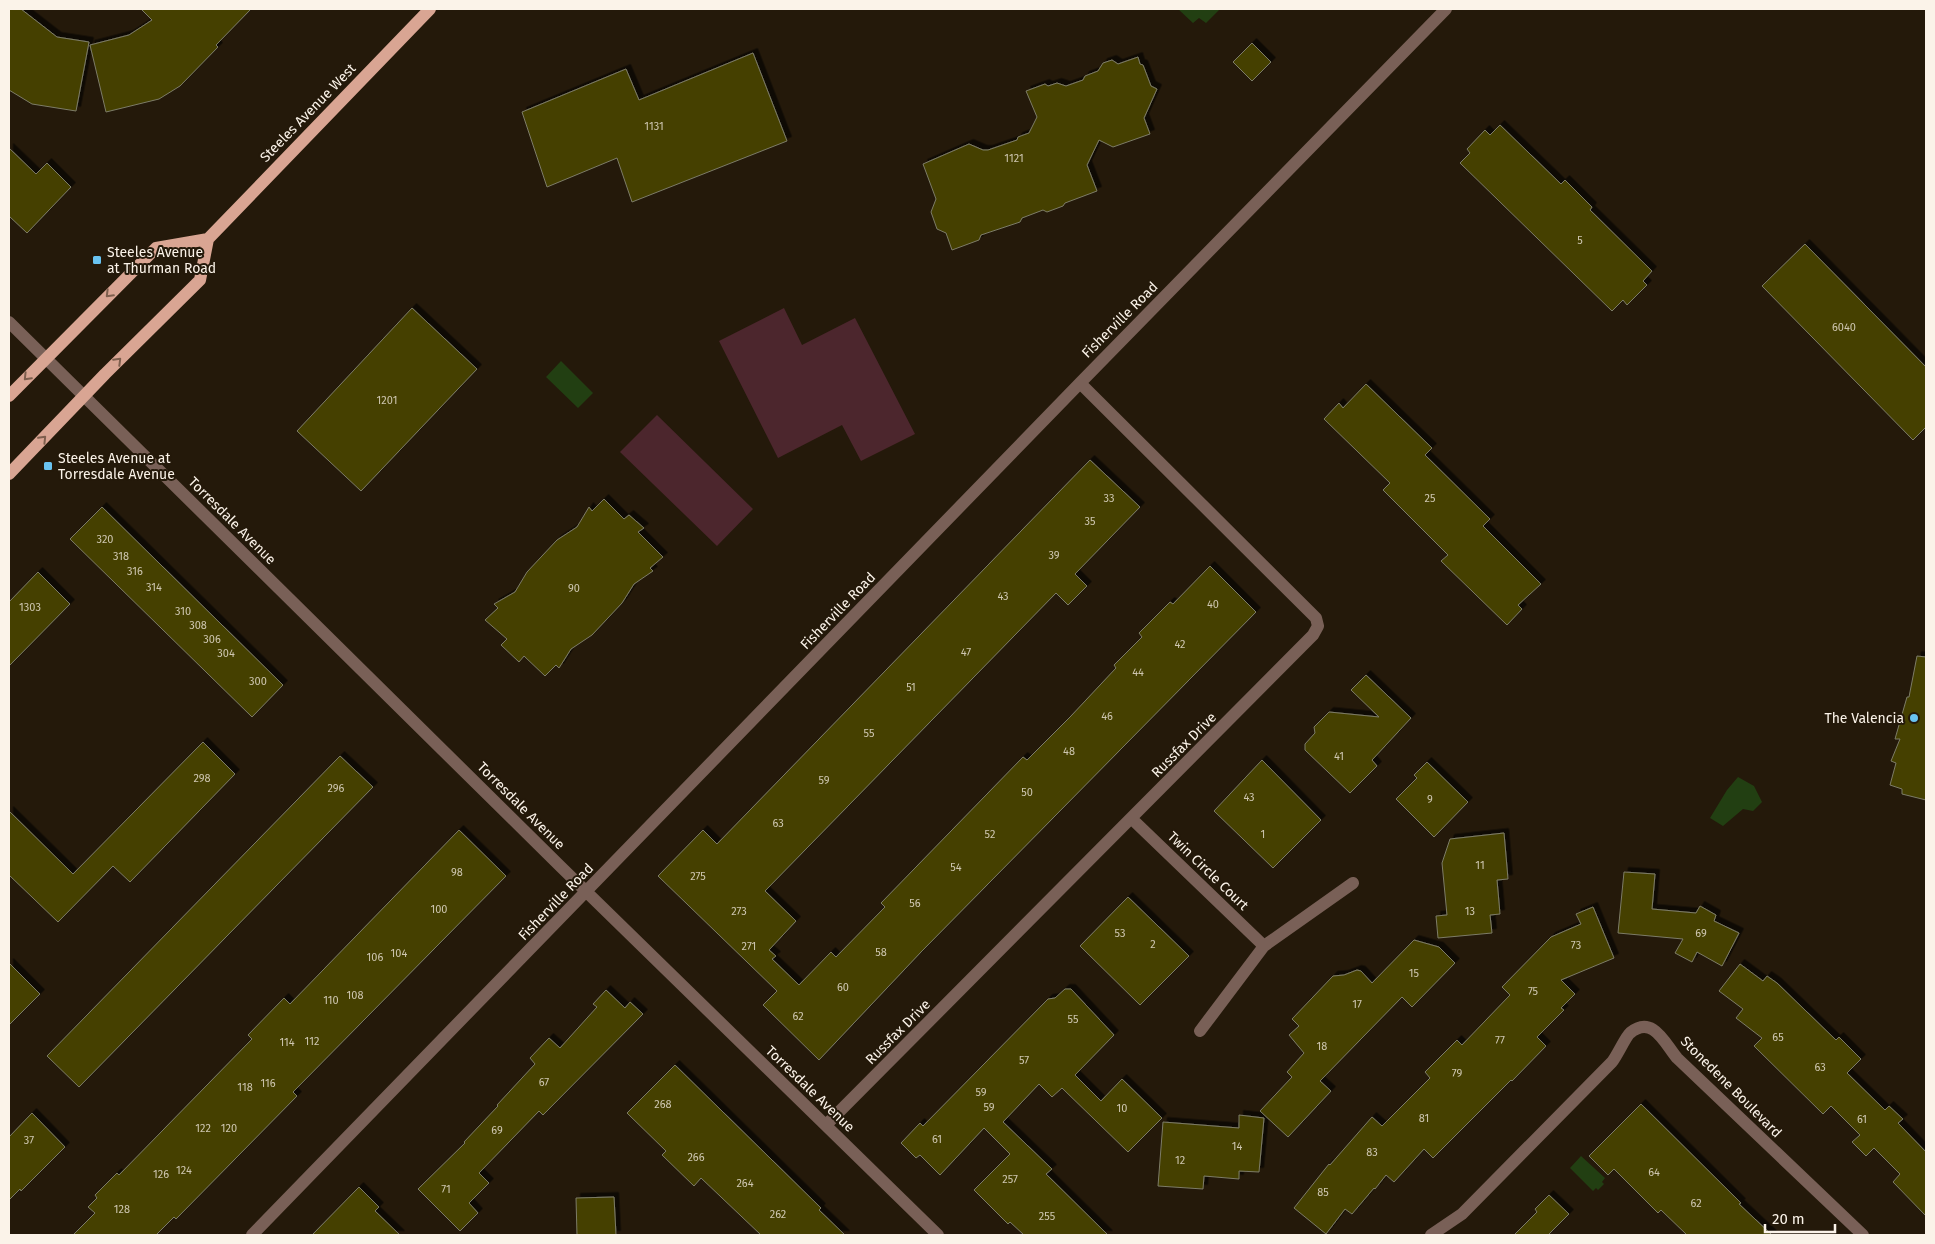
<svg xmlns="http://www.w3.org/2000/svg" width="1935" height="1244" viewBox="0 0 1935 1244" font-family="'Fira Sans',sans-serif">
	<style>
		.green { fill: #4c262d }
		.water { fill: #223f12 }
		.building { fill: #454000; stroke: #7d7c67; filter: url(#shadow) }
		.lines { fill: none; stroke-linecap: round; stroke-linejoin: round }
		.minor { stroke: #796057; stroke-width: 12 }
		.major { stroke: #d9a593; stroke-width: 12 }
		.oneway { stroke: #7e5f4e }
		.poi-dot { fill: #69c3f1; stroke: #24190a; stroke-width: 2 }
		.labels { text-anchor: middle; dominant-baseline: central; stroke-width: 4; stroke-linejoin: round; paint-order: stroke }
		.number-label { font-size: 11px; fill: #cec6af }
		.street-label { font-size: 14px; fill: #fbf3e9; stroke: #24190a }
		.poi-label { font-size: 14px; fill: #fbf3e9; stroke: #24190a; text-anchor: start }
	</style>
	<defs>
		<filter id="shadow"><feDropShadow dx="4.5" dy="-4.5" stdDeviation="0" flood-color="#0009"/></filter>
	</defs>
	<rect width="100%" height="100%" fill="#24190a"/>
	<path class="green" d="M784,308L802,345L855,318L915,434L861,461L842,425L778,458L719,341Z
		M657,415L753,509L717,546L620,452Z"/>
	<path class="water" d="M1178,9H1220L1206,23L1199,18L1193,23Z
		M561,361L593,393L578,408L546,377Z
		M1738,777L1754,786L1762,802L1753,811L1743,809L1723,826L1710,818L1727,790Z
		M1581,1156L1605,1178L1602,1182L1604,1184L1598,1190L1596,1188L1593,1191L1570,1168Z"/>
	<path class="building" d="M9,9H21L57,37L89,42L76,111L32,104L9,90Z
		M141,9H251L216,45L218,47L180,86L159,99L106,112L90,45L129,35L152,20Z
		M1252,43L1271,62L1252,81L1233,62Z
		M753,53L787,141L632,202L617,158L547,187L522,112L626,69L639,100Z
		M1138,57L1140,64L1143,65L1151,86L1157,89L1144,118L1150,134L1113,147L1099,140L1087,165L1097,191L1065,203L1063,206L1047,212L1043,210L1022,218L1020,222L981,235L979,240L952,250L946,233L937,229L931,212L936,199L923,164L969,144L983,150H988L1017,140L1018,137L1029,133L1037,117L1026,91L1045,84L1048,86L1057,83L1066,86L1083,80L1085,76L1098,71L1103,63L1112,60L1118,64Z
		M1500,125L1561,184L1565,180L1592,207L1590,210L1652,271L1643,281L1647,285L1627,305L1623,300L1612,311L1460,163L1470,153L1467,149L1485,130L1490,135Z
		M9,148L36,174L47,163L71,187L27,233L9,216Z
		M1805,244L1926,367V427L1913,440L1762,286Z
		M412,308L477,369L361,491L297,431Z
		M1366,384L1432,448L1425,455L1490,519L1483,526L1541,584L1518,605L1522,609L1507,625L1441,561L1448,555L1383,490L1390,483L1324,419L1339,403L1343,408Z
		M1090,460L1140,507L1075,574L1087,586L1068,605L1056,593L765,891L796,921L769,950L776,956L772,959L799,985L831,952L836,957L885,907L881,903L1023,757L1027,760L1071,716L1116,668L1114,665L1142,637L1139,633L1170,602L1173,604L1210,566L1256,612L921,952L819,1060L763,1005L777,991L658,876L703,830L717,844Z
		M604,499L624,519L629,515L644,528L638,532L663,557L650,568L653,571L634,584L622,603L592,635L571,649L559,668L556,665L545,676L524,656L519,662L501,645L507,639L485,620L498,608L494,604L515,592L527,572L557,540L577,527L589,507L592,511Z
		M102,507L283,685L252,717L70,539Z
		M38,572L70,604L9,666V602Z
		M1917,656L1926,657V800L1902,794V789L1890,785L1896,763L1891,761L1900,739H1895L1907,697H1909Z
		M1366,675L1411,718L1372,760L1377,766L1350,793L1305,750V744L1315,733L1314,727L1329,712L1379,717L1351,690Z
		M203,742L235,774L130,882L113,866L58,922L9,875V811L73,874Z
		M340,756L373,787L79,1087L47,1056Z
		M1262,760L1321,820L1273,868L1214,811Z
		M1427,762L1468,802L1434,837L1396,799L1417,778L1414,775Z
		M459,830L506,876L293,1092L297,1096L176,1219L174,1217L156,1235H73L95,1213L88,1207L97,1198L95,1195L117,1173L119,1175L252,1039L248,1035L284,998L290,1004Z
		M1504,833L1508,879L1497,880L1500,914L1490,915L1492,933L1438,938L1436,916L1447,915L1442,863L1450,839Z
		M1624,872L1655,874L1652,909L1696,913L1700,906L1716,915L1714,921L1739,933L1722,966L1697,952L1692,962L1675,953L1683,939L1618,933Z
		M1128,897L1189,956L1140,1005L1080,946Z
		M1593,907L1614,958L1561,980L1575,994L1561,1008L1564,1010L1537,1037L1546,1046L1512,1081L1511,1080L1433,1158L1424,1149L1394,1182L1386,1175L1375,1189L1374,1188L1352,1214L1345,1209L1326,1234L1294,1208L1329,1164L1330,1165L1372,1117L1382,1126L1430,1078L1425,1072L1457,1040L1462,1045L1510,995L1502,987L1551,937L1581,924L1576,914Z
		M1414,940L1439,947L1455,963L1412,1007L1402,997L1320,1081L1331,1091L1288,1137L1260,1111L1292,1077L1287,1072L1304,1053L1289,1035L1299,1026L1292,1019L1333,976L1344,975L1357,970L1361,971L1372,983Z
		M9,963L40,994L9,1025Z
		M1740,964L1763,981L1767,976L1777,983L1836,1040L1839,1037L1861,1059L1847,1073L1885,1110L1889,1106L1903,1119L1898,1123L1926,1152V1216L1893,1182L1900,1174L1874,1148L1866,1156L1852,1142L1860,1135L1831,1106L1823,1114L1754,1046L1762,1038L1736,1018L1743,1009L1719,991Z
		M1065,989H1071L1114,1035L1075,1075L1101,1101L1122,1079L1162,1118L1128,1152L1062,1088L1052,1097L1039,1084L1003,1122L1052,1169L1046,1174L1108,1235H1024L1010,1222L1008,1224L974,1190L1010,1154L984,1128L940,1175L920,1155L916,1158L901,1143L920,1123L923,1126L1048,999L1055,998Z
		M606,990L625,1008L630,1002L643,1014L543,1115L539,1111L479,1173L489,1183L469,1203L478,1213L460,1231L418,1189L465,1143L464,1142L498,1106L497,1105L535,1064L530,1058L549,1038L560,1048L597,1007L593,1004Z
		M675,1065L821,1208L819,1210L845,1235H761L701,1178L694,1186L662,1155L666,1151L627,1113Z
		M1641,1104L1741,1203L1739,1204L1772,1235H1687L1661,1210L1658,1213L1614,1169L1608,1175L1589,1156Z
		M32,1113L65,1147L21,1191L20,1189L9,1200V1137Z
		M1239,1115L1264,1118L1259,1172L1239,1171V1179L1204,1176L1203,1189L1158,1186L1163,1122L1239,1128Z
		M359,1187L379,1207L375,1211L400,1235H312Z
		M1549,1195L1569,1214L1548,1235H1514L1537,1212L1535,1209Z
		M614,1197L616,1235H577L576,1198Z"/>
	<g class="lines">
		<path class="minor" d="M9,322L561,867L938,1235
			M1132,819L1264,946
			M1200,1031L1264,946L1353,883
			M826,1125L1313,635L1318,626L1316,618L1080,383
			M252,1235L1080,383L1446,9
			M1431,1235L1462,1214L1612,1062C1617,1056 1626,1036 1630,1033C1653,1014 1665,1044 1677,1058L1863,1235"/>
		<path class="major" d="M9,396L156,248L208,239
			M9,474L105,374L200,280L208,239L430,9"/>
	</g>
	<defs><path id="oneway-chevron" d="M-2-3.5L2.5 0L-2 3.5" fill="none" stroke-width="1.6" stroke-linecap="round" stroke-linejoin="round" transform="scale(1.25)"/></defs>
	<g class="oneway">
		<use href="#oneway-chevron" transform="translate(109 294) rotate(135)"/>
		<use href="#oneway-chevron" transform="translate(118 361) rotate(-45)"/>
		<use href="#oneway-chevron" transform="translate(27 377) rotate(134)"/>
		<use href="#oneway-chevron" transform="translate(43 439) rotate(-46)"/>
	</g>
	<g class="poi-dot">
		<rect x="92" y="255" width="10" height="10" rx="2.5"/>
		<rect x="43" y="461" width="10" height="10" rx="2.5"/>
		<circle cx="1914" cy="718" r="5"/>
	</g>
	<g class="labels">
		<g class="number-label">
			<text x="654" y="126">1131</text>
			<text x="1014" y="158">1121</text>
			<text x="1580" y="240">5</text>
			<text x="1844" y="327">6040</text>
			<text x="387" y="400">1201</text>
			<text x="1109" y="498">33</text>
			<text x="1430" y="498">25</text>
			<text x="1090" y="521">35</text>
			<text x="105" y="539">320</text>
			<text x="1054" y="555">39</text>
			<text x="121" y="556">318</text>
			<text x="135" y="571">316</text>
			<text x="154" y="587">314</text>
			<text x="574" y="588">90</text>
			<text x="1003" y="596">43</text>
			<text x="1213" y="604">40</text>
			<text x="30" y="607">1303</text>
			<text x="183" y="611">310</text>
			<text x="198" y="625">308</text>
			<text x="212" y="639">306</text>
			<text x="1180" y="644">42</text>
			<text x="966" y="652">47</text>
			<text x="226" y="653">304</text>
			<text x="1138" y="672">44</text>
			<text x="258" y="681">300</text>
			<text x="911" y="687">51</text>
			<text x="1107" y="716">46</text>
			<text x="869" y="733">55</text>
			<text x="1069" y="751">48</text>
			<text x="1339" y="756">41</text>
			<text x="202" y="778">298</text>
			<text x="824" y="780">59</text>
			<text x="336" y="788">296</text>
			<text x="1027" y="792">50</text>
			<text x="1249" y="797">43</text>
			<text x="1430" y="799">9</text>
			<text x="778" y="823">63</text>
			<text x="990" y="834">52</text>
			<text x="1263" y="834">1</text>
			<text x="1480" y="865">11</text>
			<text x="956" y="867">54</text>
			<text x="457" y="872">98</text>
			<text x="698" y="876">275</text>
			<text x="915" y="903">56</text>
			<text x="439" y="909">100</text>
			<text x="739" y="911">273</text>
			<text x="1470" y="911">13</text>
			<text x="1120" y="933">53</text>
			<text x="1701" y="933">69</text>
			<text x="1153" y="944">2</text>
			<text x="1576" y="945">73</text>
			<text x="749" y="946">271</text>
			<text x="881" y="952">58</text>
			<text x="399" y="953">104</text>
			<text x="375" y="957">106</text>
			<text x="1414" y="973">15</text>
			<text x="843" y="987">60</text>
			<text x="1533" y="991">75</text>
			<text x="355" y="995">108</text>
			<text x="331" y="1000">110</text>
			<text x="1357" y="1004">17</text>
			<text x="798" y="1016">62</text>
			<text x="1073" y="1019">55</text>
			<text x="1778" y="1037">65</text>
			<text x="1500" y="1040">77</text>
			<text x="312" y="1041">112</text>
			<text x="287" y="1042">114</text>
			<text x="1322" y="1046">18</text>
			<text x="1024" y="1060">57</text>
			<text x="1820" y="1067">63</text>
			<text x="1457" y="1073">79</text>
			<text x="544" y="1082">67</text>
			<text x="268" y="1083">116</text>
			<text x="245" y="1087">118</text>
			<text x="981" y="1092">59</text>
			<text x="663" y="1104">268</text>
			<text x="989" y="1107">59</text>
			<text x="1122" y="1108">10</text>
			<text x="1424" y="1118">81</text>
			<text x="1862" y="1119">61</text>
			<text x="203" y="1128">122</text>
			<text x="229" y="1128">120</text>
			<text x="497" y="1130">69</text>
			<text x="937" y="1139">61</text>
			<text x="29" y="1140">37</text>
			<text x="1237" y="1146">14</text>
			<text x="1372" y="1152">83</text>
			<text x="696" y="1157">266</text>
			<text x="1180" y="1160">12</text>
			<text x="184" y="1170">124</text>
			<text x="1654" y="1172">64</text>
			<text x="161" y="1174">126</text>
			<text x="1010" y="1179">257</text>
			<text x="745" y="1183">264</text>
			<text x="446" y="1189">71</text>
			<text x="1323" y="1192">85</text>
			<text x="1696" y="1203">62</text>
			<text x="122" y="1209">128</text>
			<text x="778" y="1214">262</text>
			<text x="1047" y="1216">255</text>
		</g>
		<g class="street-label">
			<text transform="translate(308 113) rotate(-46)">Steeles Avenue West</text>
			<text transform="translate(1120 320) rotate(-45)">Fisherville Road</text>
			<text transform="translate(232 521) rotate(45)">Torresdale Avenue</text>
			<text transform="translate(838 611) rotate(-46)">Fisherville Road</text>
			<text transform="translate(1184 745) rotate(-45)">Russfax Drive</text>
			<text transform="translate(521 806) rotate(45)">Torresdale Avenue</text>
			<text transform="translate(1208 871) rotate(44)">Twin Circle Court</text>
			<text transform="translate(556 902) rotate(-46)">Fisherville Road</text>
			<text transform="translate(898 1032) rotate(-45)">Russfax Drive</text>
			<text transform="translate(1731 1087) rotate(45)">Stonedene Boulevard</text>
			<text transform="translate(810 1089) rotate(44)">Torresdale Avenue</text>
		</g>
		<g class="poi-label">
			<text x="107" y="252">Steeles Avenue<tspan x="107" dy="16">at Thurman Road</tspan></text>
			<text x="58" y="458">Steeles Avenue at<tspan x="58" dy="16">Torresdale Avenue</tspan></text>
			<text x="1904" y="718" text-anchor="end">The Valencia</text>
		</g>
	</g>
	<rect width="1935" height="1244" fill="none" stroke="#fbf3e9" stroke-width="20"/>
	<path d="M1765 1224v8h70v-8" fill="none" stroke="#fbf3e9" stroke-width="2.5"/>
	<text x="1772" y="1224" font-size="15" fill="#fbf3e9" stroke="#24190a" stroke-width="4" paint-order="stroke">20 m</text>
</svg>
